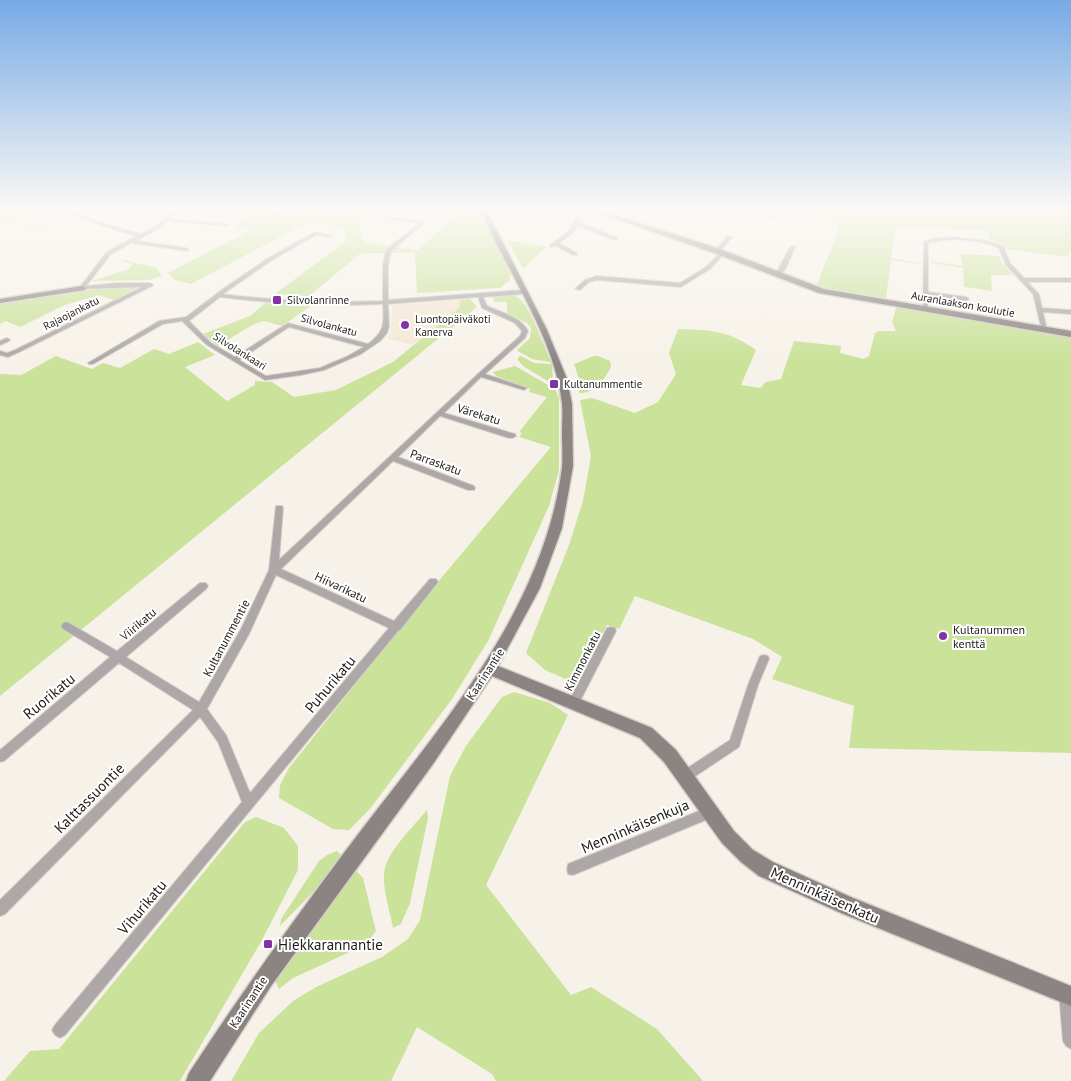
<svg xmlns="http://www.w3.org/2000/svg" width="1071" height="1081" viewBox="0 0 1071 1081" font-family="'PT Sans',sans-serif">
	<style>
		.education { fill: #f3e7d3 }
		.green { fill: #cae29a }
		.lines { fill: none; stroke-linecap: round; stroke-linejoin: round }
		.stream { stroke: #5675a4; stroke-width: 1 }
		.street-casing { stroke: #d4d0c8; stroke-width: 2 }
		.secondary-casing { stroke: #d4d0c8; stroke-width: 3 }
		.street { fill: #ada8a7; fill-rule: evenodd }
		.secondary { fill: #8b8482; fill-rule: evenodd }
		.poi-dot { fill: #8333a3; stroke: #fff; stroke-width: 2 }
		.labels { text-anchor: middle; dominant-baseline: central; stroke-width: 4; stroke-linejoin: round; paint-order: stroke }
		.far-poi-label { font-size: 11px; fill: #1e1c19; stroke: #fff; text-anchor: start }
		.far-street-label { font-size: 11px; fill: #1e1c19; stroke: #fff }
		.street-label { font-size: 12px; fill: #1e1c19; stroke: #fff }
		.poi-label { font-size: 12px; fill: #1e1c19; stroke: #fff; text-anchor: start }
		.near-street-label { font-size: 15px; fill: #1e1c19; stroke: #fff }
		.near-poi-label { font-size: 15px; fill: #1e1c19; stroke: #fff; text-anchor: start }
	</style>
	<rect width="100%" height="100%" fill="#f7f2e9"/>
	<path class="education" d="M39,211L75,217L37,231L3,223Z
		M459,300L460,307L413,345L386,338L391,334L392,305Z"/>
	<path class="green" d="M0,211H39L3,223L0,222Z
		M230,211H376L359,223L363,242L390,246L384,253H361L309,296L275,294L346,241L343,227L308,222L191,284L175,280L168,273L251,230L233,227L250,217Z
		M427,211H478L510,272V280L500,288L417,293L415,252L391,253L396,247L418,250L458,215Z
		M779,211H1071V250L1067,257L1007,249L1002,244L989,240L988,230L895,227L891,258L920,263V264L891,260L886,298L830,289L817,285L841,222Z
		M507,240L546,247L523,269Z
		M960,254L1000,256L1002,263L1013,275H991L992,291L964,287L963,268L931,263V261L963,266Z
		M124,260L157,268L162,276L149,280L92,281L129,269L133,264L122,261Z
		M109,287H138L114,300L99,295L65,305L20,327L6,321L0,324V303Z
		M493,295C501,295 514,293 520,299C530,307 545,348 551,362L532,359L518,351L517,350L530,338L531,328L527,323L507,314V302H494Z
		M470,299L477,307L0,696V374L21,375L56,356L92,369L103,363L120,368L154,349L169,354L198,342L215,355L185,367L227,401L255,385V381L272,382L294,397L336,390L393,362L460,307L459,300Z
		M265,303L311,306L282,326L264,321L252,325L218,346L203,334L250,316Z
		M897,305L1071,337V753L849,748L854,706L772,679L782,657L753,639L635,596L619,629L607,625L577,684L545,670L526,653L569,545L583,501L591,456L580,400L592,398L635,413L658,402L676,374L669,353L678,329C711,330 728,330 756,350L741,385L760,388L766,382L781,379L794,341L841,346L840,353L863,359L869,356L875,333L878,331H896L892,322Z
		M521,356L534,363L552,364L553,381L549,382L523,366L518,360V357Z
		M594,356H598L610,361L611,367C605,379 593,394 579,393V379L574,364Z
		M515,366L555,389L559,398V470L549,506L488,641L452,699L370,809L349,830L333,829L279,798L280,785L289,768L406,620L551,447L519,437L522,433L519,432L547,397L529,392L530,389L496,376L493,372Z
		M514,692L550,703L568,715L486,885L571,995L591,987L657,1029L703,1081H496L492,1074L417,1027L391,1081H231L259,1033L293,1001L316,987L382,957L408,939L420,920L450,776L466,746L502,697Z
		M427,810L428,818L410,903L401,924L393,928C390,911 383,891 384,874C385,853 414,826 427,810Z
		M256,817L284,828L298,846V870L262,940L180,1081H4L30,1051L59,1049L245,822Z
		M337,851L342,856L319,886L280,926L281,919L319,861L327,855Z
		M356,871L363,878L376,931L365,945L293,978L279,989L275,980Z"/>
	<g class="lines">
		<path class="stream" d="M257,220L289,211"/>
		<defs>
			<path id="street" d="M58,211L72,213L122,229L141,234L157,225L175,211H179L170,219L227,224L229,225L227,226L168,221L161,227L136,241L186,248L188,249V251L131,243L111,254L86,286L117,283H150L153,285L152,286L19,352L8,357L0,355V351L7,353L15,350L142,287L80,289V287L107,252L137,236L109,228Z
				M579,211H583L578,222L618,238V240H614L577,225L574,232L559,243L577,253V255H573L556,246L550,247V245L570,230Z
				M749,211H753L750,216H746Z
				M755,211H761L778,217L774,218Z
				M389,217L426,222L391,251L388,266V300L523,290L526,292L523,294L483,297L487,306C500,312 521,317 528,331L525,338L485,374L527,388L524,390L481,377L444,413L515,434L516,436L512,438H509L440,416L398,457L474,486L475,488L474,490H468L393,461L281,569L394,621L430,579H436L438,582L400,630L398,631L65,1035L60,1038L55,1035L52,1030L55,1025L242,802L218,742L200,717L5,914L0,916V900L193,710L119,663L4,761L0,762V750L110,657L63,629L61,626L63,623L66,622L69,623L117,651L200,583H206L208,586L206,589L126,657L199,702L241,629L269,570L276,506H282L283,508L279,560L478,374L520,336L522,331L515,323L482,308L478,297L388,304L389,326L387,333L380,341L361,354L324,370L301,375L265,380L207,345L182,321L163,324L93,364H89L88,363L159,321L186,317L223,289L268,258L315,232L332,236L330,237L316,235L272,260L223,294C276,301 329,303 383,301V266L386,250L420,223L387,219V218ZM220,297C274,304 328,307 383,304C384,324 385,331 368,344L288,323L235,357L211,343L189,321ZM289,327L364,347L346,357L320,368L266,376L239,360ZM276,575L389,628L250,793L226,735L207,709L249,634Z
				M728,236L732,237L719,252H715V250Z
				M952,237L987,241L1003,246L1010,263L1024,278H1071V282H1027L1039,294L1042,308L1071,310V314L1043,312L1047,330L1042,331L1033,294L1006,265L999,248C981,239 947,237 928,243V292L966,297L969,299L966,301L928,295V308L923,309L924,242L932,239Z
				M791,246L795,247L786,268L780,276H776L775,275Z
				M722,251L725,253L710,269L681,287L597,280L589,282L580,290L575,289L585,280L597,276L680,283L706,267Z
				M7,338L10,340L9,341L0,345V341Z
				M611,627L615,628L616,631L578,705L574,707L570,705L569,702L570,699L607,628Z
				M764,655L768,656L769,659L758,685L739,747L688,781L684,783L680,781L678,777L680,773L730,740L748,685L760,656Z
				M709,807L713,809L715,813L713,817L573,875L568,874L567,869L568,864Z
				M1066,987L1071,989V1049L1066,1046L1063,1041L1059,994L1061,989Z"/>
			<path id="secondary" d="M481,211H487L547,330L567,379L572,404L573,466L562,528L540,588L498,666L652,728L676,750L734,831L753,850L773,862L853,898L1071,986V1006L841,913L759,876L741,862L722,843L664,762L640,738L492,676L433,764L271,986L210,1081H186L189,1073C238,998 290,925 344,853C431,736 542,619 562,468C563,456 562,444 562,433C562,423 563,413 562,403C554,336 507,272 481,211Z
				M593,211H602L720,249L824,289L1071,331V337L819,293L714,253Z
				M82,286L86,288L85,290L0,303V299Z"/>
		</defs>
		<use href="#street" class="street-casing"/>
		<use href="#secondary" class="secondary-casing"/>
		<use href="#street" class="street"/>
		<use href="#secondary" class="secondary"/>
	</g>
	<linearGradient id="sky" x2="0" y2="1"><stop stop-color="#77aae5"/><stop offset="0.58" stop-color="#fbf9f5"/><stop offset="1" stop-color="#fbf9f5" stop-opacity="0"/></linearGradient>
	<rect width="1071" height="362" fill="url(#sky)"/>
	<g class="poi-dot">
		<rect x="272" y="295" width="10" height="10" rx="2.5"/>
		<circle cx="405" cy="325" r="5"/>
		<rect x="549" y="379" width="10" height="10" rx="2.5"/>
		<circle cx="943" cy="636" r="5"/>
		<rect x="263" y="939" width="10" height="10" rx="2.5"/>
	</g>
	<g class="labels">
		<g class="far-poi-label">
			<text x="287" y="300">Silvolanrinne</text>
			<text x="415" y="319">Luontopäiväkoti<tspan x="415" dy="13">Kanerva</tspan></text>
			<text x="564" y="384">Kultanummentie</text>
		</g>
		<g class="far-street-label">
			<text transform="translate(963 304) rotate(10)">Auranlaakson koulutie</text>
			<text transform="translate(71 313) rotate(-27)">Rajaojankatu</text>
			<text transform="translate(329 325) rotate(15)">Silvolankatu</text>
			<text transform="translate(240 351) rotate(32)">Silvolankaari</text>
		</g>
		<g class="street-label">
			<text transform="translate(479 414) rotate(17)">Värekatu</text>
			<text transform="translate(436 462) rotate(20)">Parraskatu</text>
			<text transform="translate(341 587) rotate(25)">Hiivarikatu</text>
			<text transform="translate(138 624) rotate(-40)">Viirikatu</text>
			<text transform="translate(226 638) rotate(-62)">Kultanummentie</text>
			<text transform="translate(582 661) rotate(-63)">Kimmonkatu</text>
			<text transform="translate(485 674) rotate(-57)">Kaarinantie</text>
			<text transform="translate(248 1002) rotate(-57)">Kaarinantie</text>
		</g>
		<g class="poi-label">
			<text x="953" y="629">Kultanummen<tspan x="953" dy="14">kenttä</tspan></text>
		</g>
		<g class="near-street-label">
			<text transform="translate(330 684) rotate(-50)">Puhurikatu</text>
			<text transform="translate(49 696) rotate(-40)">Ruorikatu</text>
			<text transform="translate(89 798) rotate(-45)">Kalttassuontie</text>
			<text transform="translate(635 826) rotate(-23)">Menninkäisenkuja</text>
			<text transform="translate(825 895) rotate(24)">Menninkäisenkatu</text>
			<text transform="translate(142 907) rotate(-50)">Vihurikatu</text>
		</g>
		<g class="near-poi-label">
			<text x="278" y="944">Hiekkarannantie</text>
		</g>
	</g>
</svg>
